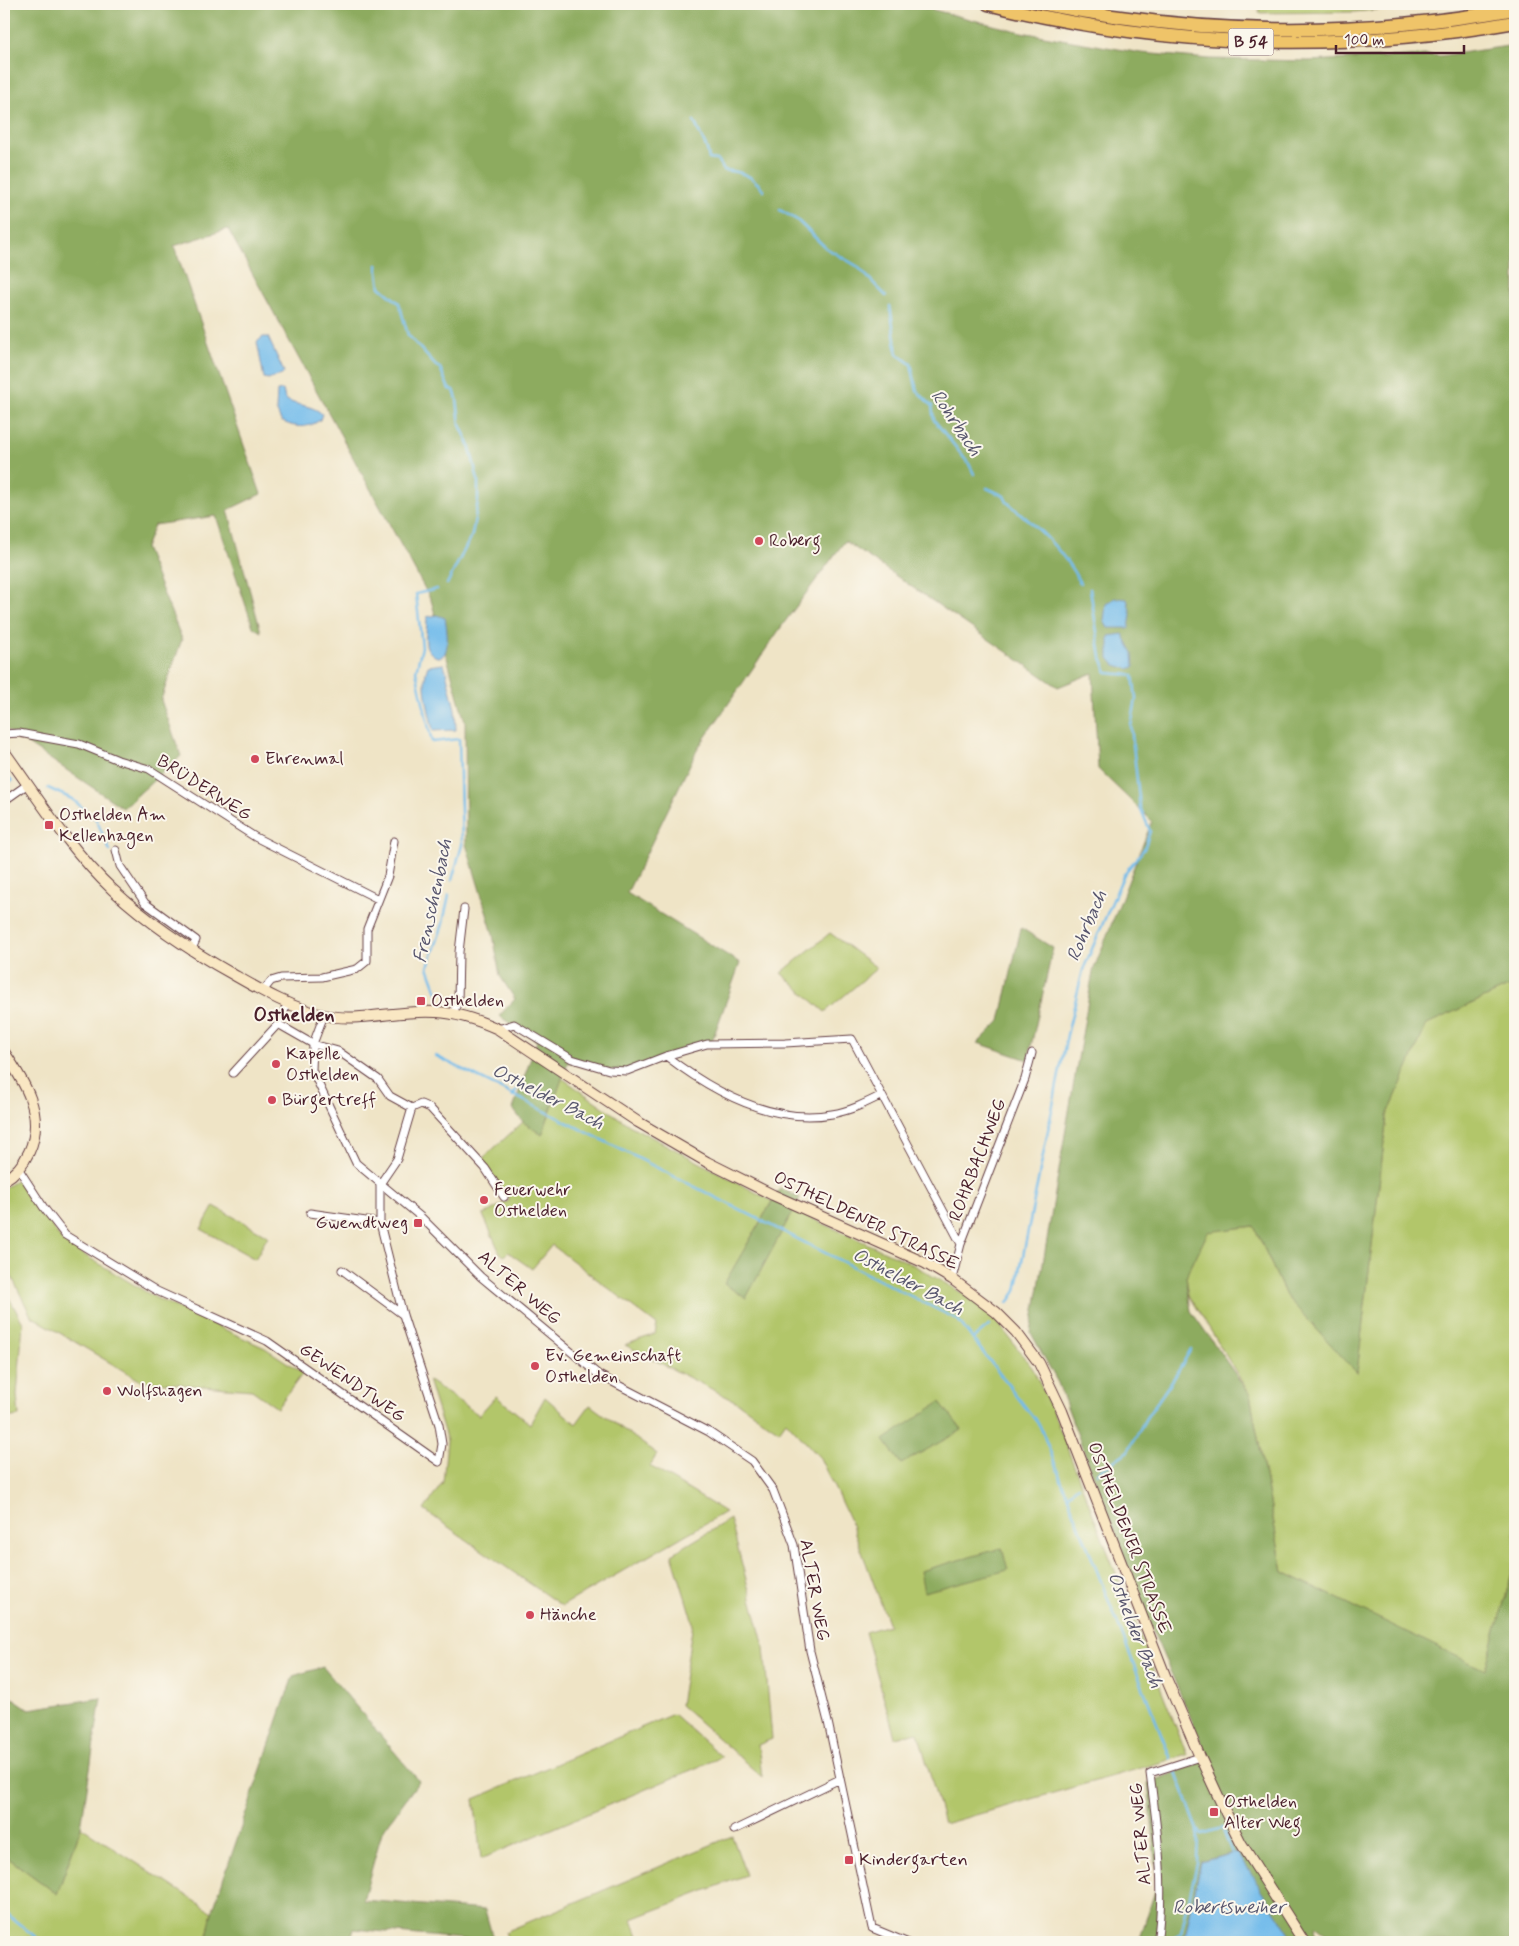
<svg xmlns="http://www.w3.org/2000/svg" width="1519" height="1946" viewBox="0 0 1519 1946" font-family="Mynerve,sans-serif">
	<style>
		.green { fill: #b2c66a; stroke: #7e724a }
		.forest { fill: #8dab5e; stroke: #6c6544 }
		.water { fill: #73bceb; stroke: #5e6e8b }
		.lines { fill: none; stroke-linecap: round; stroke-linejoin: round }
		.stream { stroke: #73bceb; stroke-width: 2.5 }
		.street-casing { stroke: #633d42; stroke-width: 9 }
		.secondary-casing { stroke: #633d42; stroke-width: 12 }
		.highway-casing { stroke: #633d42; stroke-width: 15 }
		.street { stroke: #fff; stroke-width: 7 }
		.secondary { stroke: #f9e7c3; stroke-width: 10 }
		.highway { stroke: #efc469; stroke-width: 12 }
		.poi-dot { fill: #d1495b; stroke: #fbf7ec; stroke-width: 2 }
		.labels { text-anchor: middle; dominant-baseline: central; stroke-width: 4; stroke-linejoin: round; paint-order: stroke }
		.shield { fill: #fbf7ec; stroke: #7f6065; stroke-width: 1 }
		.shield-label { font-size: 16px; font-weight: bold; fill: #4a1f2b }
		.poi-label { font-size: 18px; fill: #4a1f2b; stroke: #fbf7ec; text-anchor: start }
		.street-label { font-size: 18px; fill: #4a1f2b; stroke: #fbf7ec }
		.water-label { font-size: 19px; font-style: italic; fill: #58566e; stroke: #fbf7ec }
		.quarter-label { font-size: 20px; font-weight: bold; fill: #4a1f2b; stroke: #fbf7ec }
	</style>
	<rect width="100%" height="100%" fill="#fbf7ec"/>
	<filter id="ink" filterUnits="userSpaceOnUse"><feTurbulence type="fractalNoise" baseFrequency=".02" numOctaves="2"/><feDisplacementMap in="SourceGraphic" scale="10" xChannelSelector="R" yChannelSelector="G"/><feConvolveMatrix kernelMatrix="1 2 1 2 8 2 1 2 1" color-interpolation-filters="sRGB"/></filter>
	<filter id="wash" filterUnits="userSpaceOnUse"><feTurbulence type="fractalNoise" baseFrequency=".0096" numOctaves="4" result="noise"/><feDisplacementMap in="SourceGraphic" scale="20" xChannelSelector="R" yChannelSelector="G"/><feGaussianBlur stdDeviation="1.12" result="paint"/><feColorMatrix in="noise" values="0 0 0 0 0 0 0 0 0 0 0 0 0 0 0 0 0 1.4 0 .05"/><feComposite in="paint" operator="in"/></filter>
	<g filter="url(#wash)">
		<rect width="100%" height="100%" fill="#efe4c6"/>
		<path class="green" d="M1271,4H1441L1354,12L1259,13V8Z
			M830,933L877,968L825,1012L781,973Z
			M1508,987L1515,992V1562L1485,1671L1283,1572L1250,1395L1189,1295L1186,1277L1208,1231L1254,1226L1286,1296L1357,1372L1387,1116L1426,1024Z
			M562,1078L629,1125L772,1201L725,1284L746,1298L793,1210L910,1263L974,1300L999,1324L1033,1369L1055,1417L1187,1755L944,1824L918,1732L895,1737L865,1632L889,1625L852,1525L820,1458L786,1421L779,1431L737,1402L625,1345L655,1334L657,1325L552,1245L532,1269L508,1252L504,1256L500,1253L483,1215L510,1200L482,1159L523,1122L542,1134Z
			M19,1179L63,1242L156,1298L265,1348L303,1373L277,1408L252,1390L141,1381L31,1316L4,1261V1188Z
			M214,1206L268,1236L255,1259L201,1229Z
			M4,1289L23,1323L17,1395L19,1416L4,1418Z
			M428,1380L479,1415L496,1396L530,1424L545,1397L576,1424L590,1405L657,1454L650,1466L725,1512L562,1606L424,1510L443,1482L447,1441Z
			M730,1519L764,1647L772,1739L758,1745L762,1777L680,1705L693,1623L672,1554Z
			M673,1714L722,1757L481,1859L474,1799Z
			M81,1827L212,1912L206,1942H4V1855L57,1894Z
			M732,1836L746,1875L632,1919L640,1942H509L505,1932Z"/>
		<path class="forest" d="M4,4H910L1021,32L1141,53L1209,59L1309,61L1427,55L1440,56L1515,45V992L1508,987L1427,1024L1387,1116L1357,1373L1286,1296L1254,1226L1208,1232L1186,1277L1191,1311L1250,1395L1283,1572L1485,1670L1515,1562V1942H1337L1315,1926L1317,1942H1295L1236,1852L1201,1862L1184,1942H1139L1158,1881L1148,1783L1209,1759L1149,1623L1058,1383L1031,1333L1093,971L1152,821L1098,769L1093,673L1058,687L845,541L784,623L698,748L627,893L740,963L711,1044L626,1073L568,1062L542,1135L523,1122L513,1109L537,1041L499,1016L515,999L500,976L493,934L466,844L465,722L431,600L228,229L174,246L261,494L228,510L261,632L253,627L216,516L154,525L145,548L182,639L161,700L181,756L123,808L4,728Z
			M1021,928L1053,948L1028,1060L978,1043L1000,1021Z
			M780,1188L800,1198L746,1298L724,1284Z
			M940,1402L962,1430L901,1464L884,1440Z
			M1002,1548L1008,1570L924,1592L920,1571Z
			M323,1667L419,1781L382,1832L363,1900L485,1910L494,1942L354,1929L349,1942H206L212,1912L293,1676Z
			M4,1692L29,1709L101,1698L81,1827L57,1894L4,1855Z"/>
		<path class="water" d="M263,337H268L284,372L282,375L268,379L264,378L257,342Z
			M283,390L285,399C297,407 312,404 322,414L320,420C307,429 295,428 281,421L276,410L277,391Z
			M1115,598L1127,599L1131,614L1129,628H1108L1104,621L1106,604Z
			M437,615L445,618C447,628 449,644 445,653C439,663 427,652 426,644C425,636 427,626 427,617Z
			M1123,634L1133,653L1134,667L1129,669L1115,665L1109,658V636Z
			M444,664L455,709L456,730L433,731C430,712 420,685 428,666Z
			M1237,1852L1295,1942H1184L1201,1862Z"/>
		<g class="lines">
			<path class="stream" d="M694,121L707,149L709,159L717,160L724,170C743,172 751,175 764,190
				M780,210L797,220L826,248L857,266L886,296
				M377,265L380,287L399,303L408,335L436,366L440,368L449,389L454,390L457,399L460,425L469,444L478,480V501L472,535L447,584
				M890,306L897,354L911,364L917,391L932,406L934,420L969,464L974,474
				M987,488L1004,496L1007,502C1037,527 1062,548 1080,583
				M437,589L416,594L422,647L416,671L432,742L459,739L462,845L452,880
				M4,771L12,781
				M48,788L72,799L96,819L110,851
				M439,997L428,967L442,927L449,895
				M436,1056L958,1320L1040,1426L1171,1759
				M513,1096L519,1084
				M1008,1303L1016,1291L1067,1035L1083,970L1124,874L1144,849L1150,831L1140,807L1131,726L1136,699L1133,675L1107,673L1101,657L1090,589
				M973,1339L990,1325
				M1097,1473L1128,1451L1146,1418L1176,1375L1191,1349
				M1068,1494L1078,1486
				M1176,1772L1198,1830L1202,1834L1222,1828L1232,1853
				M4,1912L42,1942
				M1170,1942V1940L1181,1934L1197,1864L1198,1830"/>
		</g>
	</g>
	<g filter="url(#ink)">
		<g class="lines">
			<defs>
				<path id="street" d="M4,734L19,733L79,744L118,760L149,769L255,837L378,899
					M4,801L28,784
					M116,850L120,866L145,903L196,940L191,951
					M263,991L271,981L281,978L322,977L357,969L367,961V929L388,876L394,841
					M453,1013L458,1002L459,952L464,909
					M324,1015L313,1044L312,1070L356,1163L422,1218L481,1277L599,1375L709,1432L752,1461L773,1490L794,1545L810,1651L828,1722L872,1928L906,1942
					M278,1024L313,1044L338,1051L378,1079L390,1096L412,1108L421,1104L430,1108L485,1168L504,1197
					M498,1029L514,1024L572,1059L609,1070L627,1071L666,1056L707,1044L785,1043L852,1039L961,1244
					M666,1056C713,1092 772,1125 832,1114C850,1111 866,1103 882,1095
					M233,1073L278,1024L288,1003
					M18,1168L44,1208L65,1235L157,1291L267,1341L439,1462L442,1444L439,1425L403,1315L380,1223V1184L397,1159L412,1108
					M310,1213L380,1223
					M342,1270L403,1315
					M952,1279L961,1244L1025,1079L1032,1053
					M734,1830L840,1779
					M1157,1942C1166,1886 1157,1830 1150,1773L1200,1757"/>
				<path id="secondary" d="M4,751C38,798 70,850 113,890C150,924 191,951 234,975C262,991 291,1008 323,1015C360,1023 399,1009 436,1012C458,1013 478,1020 498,1029L638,1122L707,1162L773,1195L925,1263L952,1279L996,1312L1016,1332L1039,1363L1062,1411L1166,1678L1200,1757L1225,1811L1241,1843L1304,1942
					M4,1052C24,1081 46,1115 29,1152C24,1163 15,1174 4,1180"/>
				<path id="highway" d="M988,4C1161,48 1340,53 1515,22
					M1045,4C1070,10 1095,13 1120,17C1251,36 1385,32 1515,9"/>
			</defs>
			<use href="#street" class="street-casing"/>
			<use href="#secondary" class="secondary-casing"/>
			<use href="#highway" class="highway-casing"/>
			<use href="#street" class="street"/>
			<use href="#secondary" class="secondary"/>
			<use href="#highway" class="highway"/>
		</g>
	</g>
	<g class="poi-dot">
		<circle cx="759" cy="541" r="5"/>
		<circle cx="255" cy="759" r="5"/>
		<rect x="44" y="820" width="10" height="10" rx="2.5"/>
		<rect x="416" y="996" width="10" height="10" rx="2.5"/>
		<circle cx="276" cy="1064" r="5"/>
		<circle cx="272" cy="1100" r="5"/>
		<circle cx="484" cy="1200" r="5"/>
		<rect x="413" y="1218" width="10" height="10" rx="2.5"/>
		<circle cx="535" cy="1366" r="5"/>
		<circle cx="107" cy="1391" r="5"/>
		<circle cx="530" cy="1615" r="5"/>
		<rect x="1209" y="1807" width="10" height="10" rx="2.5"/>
		<rect x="844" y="1855" width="10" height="10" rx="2.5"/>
	</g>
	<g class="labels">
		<rect class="shield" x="1228.5" y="28.5" width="45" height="27" rx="4"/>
		<g class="shield-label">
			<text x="1251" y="42">B 54</text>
		</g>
		<g class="poi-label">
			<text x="769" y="541">Roberg</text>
			<text x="265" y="759">Ehrenmal</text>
			<text x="59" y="815">Osthelden Am<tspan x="59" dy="21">Kellenhagen</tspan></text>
			<text x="431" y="1001">Osthelden</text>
			<text x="286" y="1054">Kapelle<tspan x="286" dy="21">Osthelden</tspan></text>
			<text x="282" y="1100">Bürgertreff</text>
			<text x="494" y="1190">Feuerwehr<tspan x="494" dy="21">Osthelden</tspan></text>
			<text x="408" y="1223" text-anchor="end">Gwendtweg</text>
			<text x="545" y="1356">Ev. Gemeinschaft<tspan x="545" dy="21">Osthelden</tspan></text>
			<text x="117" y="1391">Wolfshagen</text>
			<text x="540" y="1615">Hänche</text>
			<text x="1224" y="1802">Osthelden<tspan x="1224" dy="21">Alter Weg</tspan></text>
			<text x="859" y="1860">Kindergarten</text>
		</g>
		<g class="street-label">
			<text transform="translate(204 788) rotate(32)">BRÜDERWEG</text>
			<text transform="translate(978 1160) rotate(-69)">ROHRBACHWEG</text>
			<text transform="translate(866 1221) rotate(26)">OSTHELDENER STRASSE</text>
			<text transform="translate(519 1288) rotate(41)">ALTER WEG</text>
			<text transform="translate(352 1383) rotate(35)">GEWENDTWEG</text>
			<text transform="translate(1129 1538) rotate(69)">OSTHELDENER STRASSE</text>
			<text transform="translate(814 1590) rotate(80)">ALTER WEG</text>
			<text transform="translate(1141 1834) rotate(-95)">ALTER WEG</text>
		</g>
		<g class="water-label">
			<text transform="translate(956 423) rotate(56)">Rohrbach</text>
			<text transform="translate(433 901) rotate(-78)">Frenschenbach</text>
			<text transform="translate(1087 926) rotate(-67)">Rohrbach</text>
			<text transform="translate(548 1097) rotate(27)">Osthelder Bach</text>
			<text transform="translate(908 1282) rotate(28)">Osthelder Bach</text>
			<text transform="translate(1135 1630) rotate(69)">Osthelder Bach</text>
			<text x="1229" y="1907">Robertsweiher</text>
		</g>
		<g class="quarter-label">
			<text x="294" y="1015">Osthelden</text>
		</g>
	</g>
	<rect width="1519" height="1946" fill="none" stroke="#fbf7ec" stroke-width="20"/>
	<path d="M1336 45v8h128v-8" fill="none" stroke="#4a1f2b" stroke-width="2.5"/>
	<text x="1344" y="45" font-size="15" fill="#4a1f2b" stroke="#fbf7ec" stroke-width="4" paint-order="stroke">100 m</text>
</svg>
